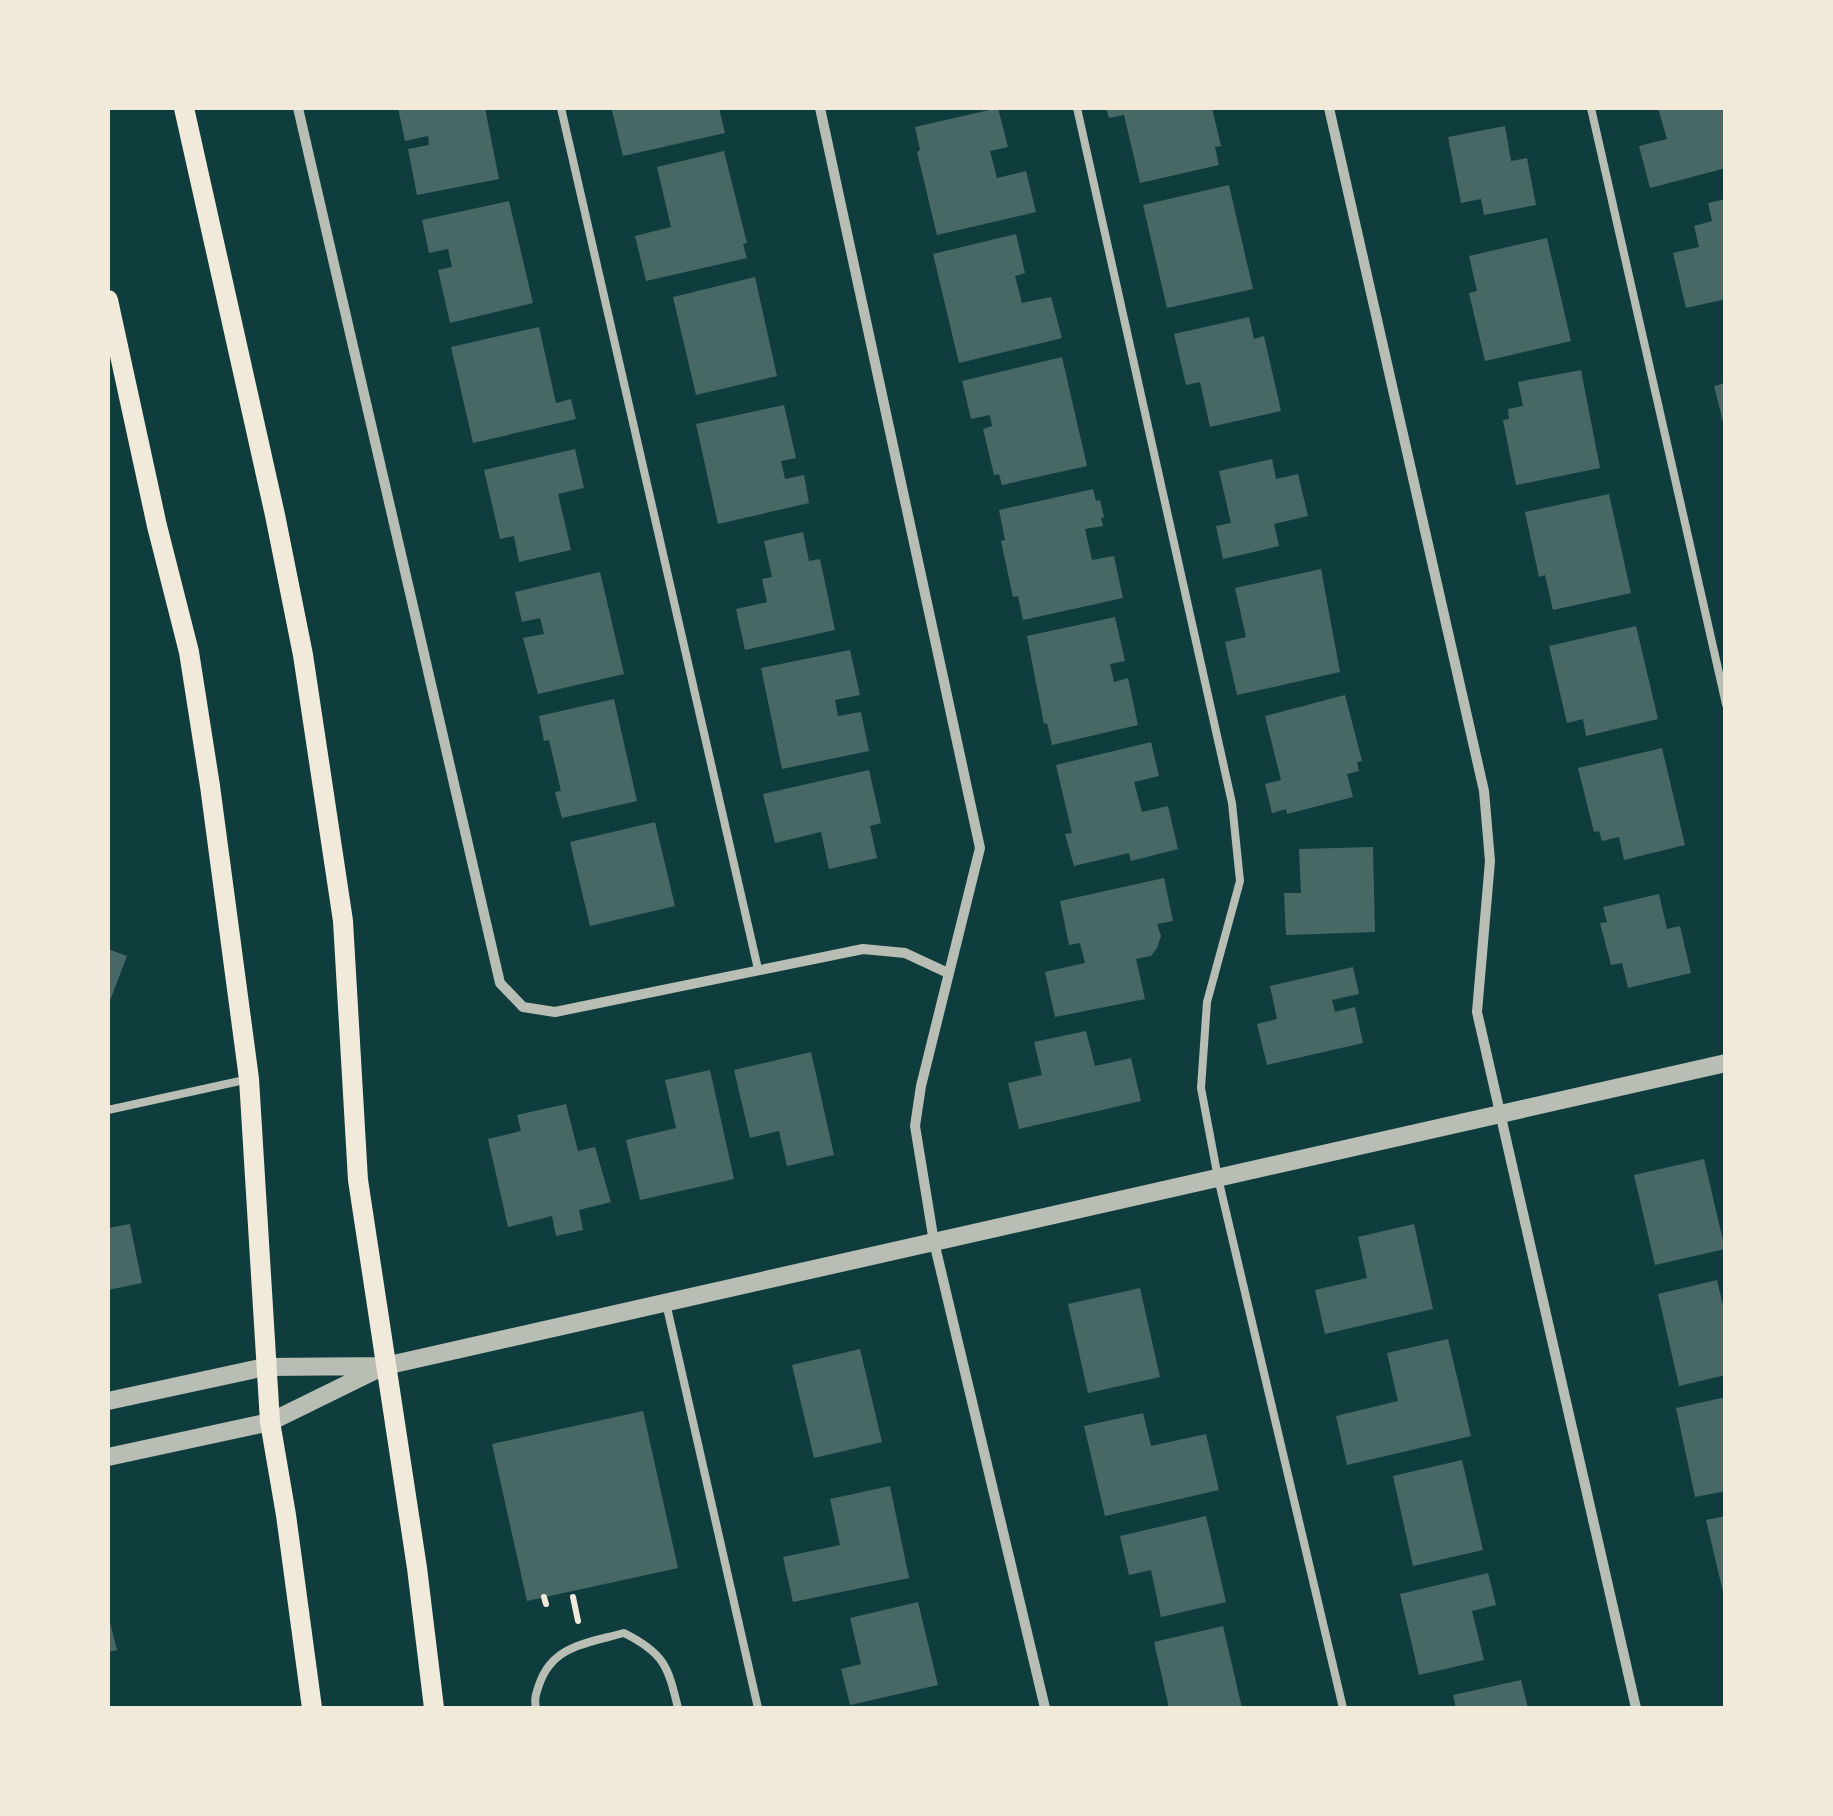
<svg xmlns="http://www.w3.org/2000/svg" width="1833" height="1816" viewBox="0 0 1833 1816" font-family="'Asap Condensed',sans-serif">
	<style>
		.building { fill: #486865 }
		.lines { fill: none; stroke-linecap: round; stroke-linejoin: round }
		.path { stroke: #f1e9da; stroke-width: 6 }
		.service { stroke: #b8beb3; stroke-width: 8 }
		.minor { stroke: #b8beb3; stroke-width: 10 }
		.tertiary { stroke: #b8beb3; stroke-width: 18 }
		.secondary { stroke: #f1e9da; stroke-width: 20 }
	</style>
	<rect width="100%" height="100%" fill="#0f3d3e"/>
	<path class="building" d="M398,108H485L499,179L417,195L408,149L429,145L428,136L405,141Z
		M623,108H719L725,133L623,156L612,110Z
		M998,108L1008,147L990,151L997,178L1026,171L1036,212L937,235L917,152L920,150L915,127Z
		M1106,108H1212L1221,146L1215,147L1219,165L1140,183L1124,115L1109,118Z
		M1658,108H1726V168L1650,188L1639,146L1667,139Z
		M1505,126L1511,161L1527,158L1536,205L1484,215L1481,199L1461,203L1448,137Z
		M724,151L747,243L743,244L747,258L646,281L635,236L671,227L657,167Z
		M1229,185L1253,289L1167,308L1143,205Z
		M1726,199V299L1686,308L1673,253L1699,247L1694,226L1712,221L1708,203Z
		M509,201L533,303L450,323L438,270L452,267L448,249L429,253L422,220Z
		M1016,234L1025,273L1015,276L1022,303L1051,297L1062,338L959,363L933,254Z
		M1547,238L1571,341L1485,361L1469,293L1477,291L1469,256Z
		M755,277L777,376L696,395L673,297Z
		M1249,317L1254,339L1264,336L1281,411L1210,427L1200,382L1186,385L1174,334Z
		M539,327L556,403L571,399L576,419L473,443L451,347Z
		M1062,357L1087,466L1002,485L999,474L994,475L983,429L992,426L990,415L971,419L962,381Z
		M1581,370L1600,468L1516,485L1503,420L1509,419L1508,409L1523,406L1518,382Z
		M1726,383V425L1724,426L1714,386Z
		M784,405L796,458L781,461L785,479L804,475L809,503L718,524L696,424Z
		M575,449L584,488L558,494L571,550L519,562L514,536L500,539L484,470Z
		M1272,459L1276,479L1298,474L1308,516L1274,524L1279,546L1223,559L1216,526L1231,523L1219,471Z
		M1093,489L1096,501L1100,500L1104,517L1101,518L1103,526L1085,529L1092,560L1114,556L1123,598L1023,620L1018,596L1013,597L1001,541L1005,540L999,510Z
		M1609,494L1631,593L1553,610L1545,575L1539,577L1525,512Z
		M803,532L809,561L820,559L835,630L745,650L736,609L767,602L762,579L772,577L764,541Z
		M1321,569L1340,672L1237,695L1225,642L1246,637L1235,588Z
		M600,572L624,674L538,694L523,638L544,634L540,618L522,622L515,592Z
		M1115,617L1125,661L1110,664L1114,682L1128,678L1138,725L1052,745L1047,723L1044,724L1027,636Z
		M1636,626L1658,719L1586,736L1583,719L1567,723L1549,646Z
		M850,650L860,695L835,700L838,716L861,712L869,751L782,769L761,668Z
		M1345,695L1362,761L1357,762L1359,771L1347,774L1353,797L1287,814L1286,809L1272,813L1265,784L1281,780L1265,716Z
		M614,699L637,801L562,818L555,792L561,791L549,740L544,741L539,716Z
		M1151,742L1159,776L1134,782L1142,812L1168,806L1178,849L1131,861L1129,853L1074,866L1065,834L1072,833L1056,765Z
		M1662,748L1685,845L1624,860L1619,837L1602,841L1599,831L1594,832L1578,768Z
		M869,770L881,823L870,826L877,858L829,869L821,832L775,843L763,794Z
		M655,822L675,906L590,926L570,842Z
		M1373,847L1375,932L1286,935L1284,893H1301L1299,849Z
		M1164,878L1173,921L1157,924L1161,936L1157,948L1151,956L1136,959L1145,999L1055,1017L1045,972L1085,963L1080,943L1069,945L1060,901Z
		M1659,894L1667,929L1680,926L1691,973L1628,988L1622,963L1611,965L1600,923L1607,922L1603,907Z
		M108,949L127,956L108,1006Z
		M1353,967L1359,994L1332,1000L1335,1012L1355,1007L1363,1043L1267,1065L1257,1024L1277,1019L1270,986Z
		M1086,1031L1095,1066L1131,1058L1141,1101L1019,1129L1008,1083L1042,1075L1034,1042Z
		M811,1052L834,1155L787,1166L779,1131L750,1138L734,1070Z
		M710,1070L734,1179L640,1200L626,1140L676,1128L665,1080Z
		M566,1104L578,1151L595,1147L611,1202L579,1210L583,1230L556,1236L552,1216L508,1227L488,1139L521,1131L517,1115Z
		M1704,1159L1725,1249L1655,1265L1634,1175Z
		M130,1224L142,1283L108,1290V1228Z
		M1414,1224L1433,1309L1325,1334L1315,1290L1367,1278L1358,1237Z
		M1717,1280L1726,1318V1375L1679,1386L1658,1294Z
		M1140,1288L1160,1377L1088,1393L1068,1304Z
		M1448,1339L1471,1436L1347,1465L1336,1416L1398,1401L1387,1353Z
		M860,1349L882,1442L814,1458L792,1365Z
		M1726,1397V1491L1695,1497L1676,1408Z
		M643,1411L678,1568L527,1601L492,1444Z
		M1143,1413L1151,1446L1206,1434L1219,1490L1105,1516L1084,1426Z
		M1462,1460L1483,1550L1413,1566L1393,1476Z
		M890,1486L909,1578L793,1602L783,1557L840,1545L830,1499Z
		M1206,1516L1226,1602L1161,1617L1151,1570L1129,1575L1120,1536Z
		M1726,1516V1596H1724L1706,1520Z
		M1488,1573L1496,1605L1472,1611L1484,1660L1419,1675L1400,1594Z
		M918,1602L938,1685L850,1705L841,1669L861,1664L850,1618Z
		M108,1614L117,1650L108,1652Z
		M1223,1626L1242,1708H1169L1154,1642Z
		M1521,1680L1528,1708H1456L1453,1695Z"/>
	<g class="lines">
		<path class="path" d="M544,1597L546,1604
			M573,1597L578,1621"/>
		<path class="service" d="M561,108L758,969
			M1077,108L1232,803L1240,881L1207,1002L1201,1088L1218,1178L1343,1708
			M1591,108L1726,704
			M108,1110L249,1079
			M666,1303L758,1708
			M536,1708C534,1699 536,1694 539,1685C552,1645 588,1643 624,1633C664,1653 668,1666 678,1708"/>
		<path class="minor" d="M298,108L500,983L523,1007L555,1012L863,949L905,953L948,973
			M820,108L980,848L921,1086L915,1126L934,1242L1045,1708
			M1329,108L1484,791L1490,861L1477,1012L1636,1708"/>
		<path class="tertiary" d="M108,1401L265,1367L385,1366L1726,1063
			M108,1457L270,1422L380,1368"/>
		<path class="secondary" d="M184,108L275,515L303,655L343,921L358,1180L417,1568L434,1708
			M108,300L157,526L189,652L210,786L249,1079L270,1422L286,1515L312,1708"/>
	</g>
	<rect width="1833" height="1816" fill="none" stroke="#f1e9da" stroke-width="220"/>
</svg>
